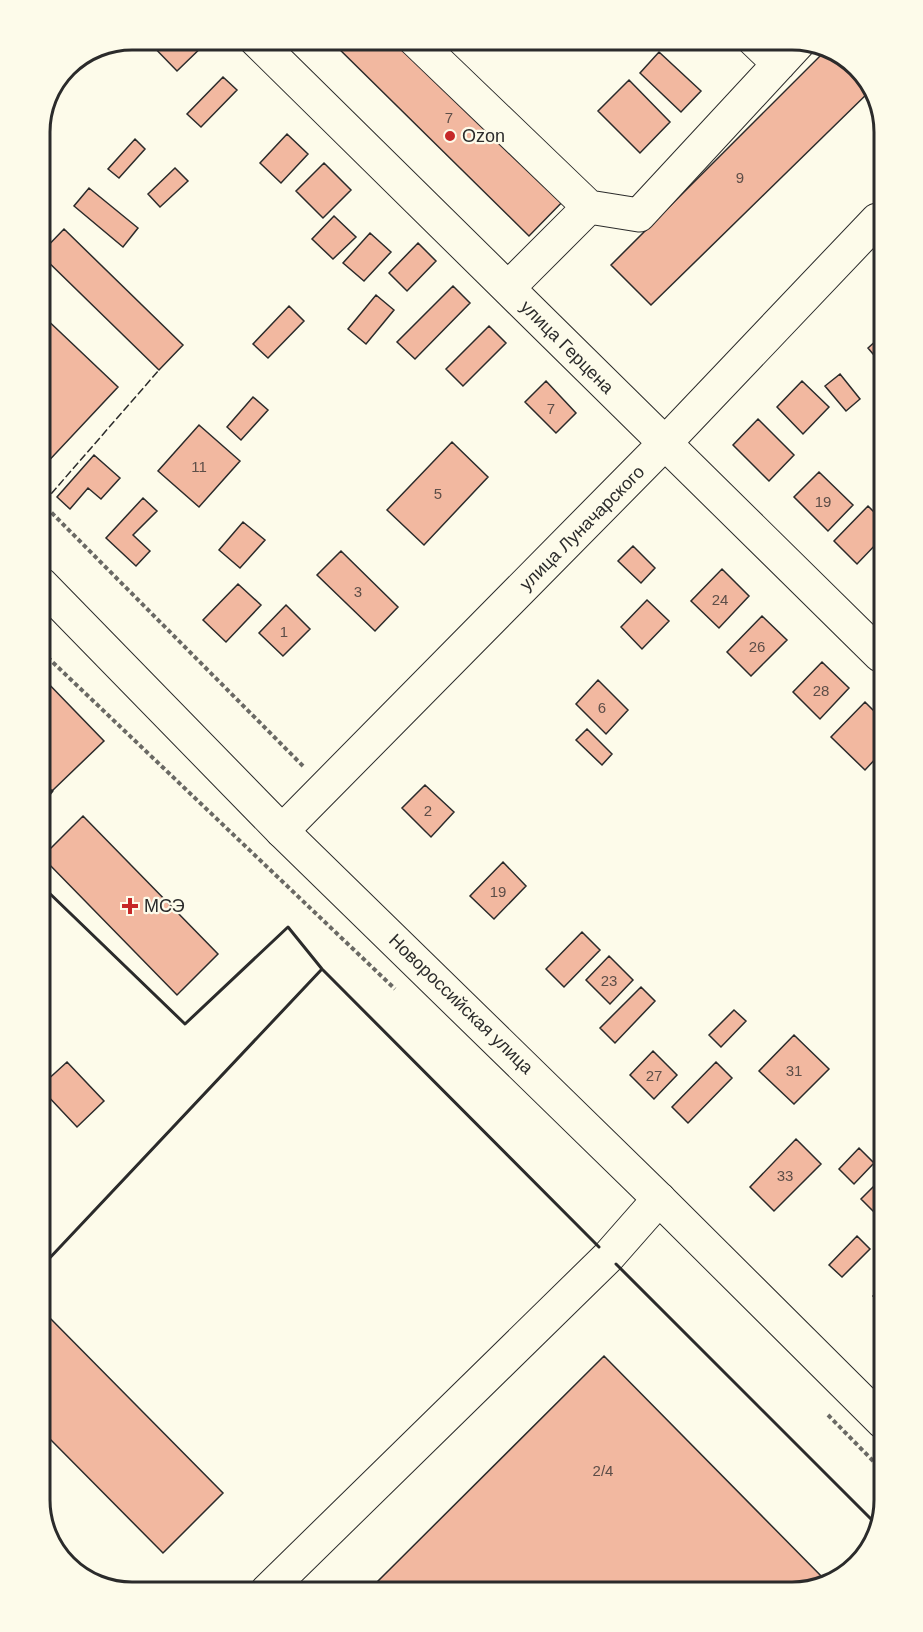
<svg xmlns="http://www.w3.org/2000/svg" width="923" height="1632" viewBox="0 0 923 1632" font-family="Arial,sans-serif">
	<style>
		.building { fill: #f2b8a0; stroke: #2b2b2b; stroke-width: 1.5 }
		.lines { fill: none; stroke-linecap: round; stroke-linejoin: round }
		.minor-casing { stroke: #2b2b2b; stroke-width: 35 }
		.major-casing { stroke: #2b2b2b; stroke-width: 35 }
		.path { stroke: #6a6964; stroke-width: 4; stroke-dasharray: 4.5 3; stroke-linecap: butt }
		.minor { stroke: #fdfbea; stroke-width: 33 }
		.major { stroke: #fdfbea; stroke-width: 33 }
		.fence { stroke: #2b2b2b; stroke-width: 1.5; stroke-dasharray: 8 3; stroke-linecap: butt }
		.wall { stroke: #2b2b2b; stroke-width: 3 }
		.poi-dot { fill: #c62828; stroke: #fdfbea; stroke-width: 2 }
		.labels { text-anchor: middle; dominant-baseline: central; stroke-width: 4.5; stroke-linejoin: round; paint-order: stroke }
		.number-label { font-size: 15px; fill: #5d4e48 }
		.poi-label { font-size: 18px; fill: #2b2b2b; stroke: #fdfbea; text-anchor: start }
		.street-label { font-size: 18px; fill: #2b2b2b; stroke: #fdfbea }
		.rim { fill: none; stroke: #2b2b2b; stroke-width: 3 }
	</style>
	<rect width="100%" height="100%" fill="#fdfbea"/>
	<path class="building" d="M146,39H210L177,71Z
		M329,39H410L569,195L529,236Z
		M826,50L847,58L872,89L651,305L611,265Z
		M659,52L701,91L681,112L640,73Z
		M223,77L237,90L201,127L187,114Z
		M629,80L670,122L640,153L598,111Z
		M287,134L308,154L281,183L260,163Z
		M135,139L145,149L119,178L108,169Z
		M324,163L351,190L323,218L296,191Z
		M175,168L188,181L160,207L148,194Z
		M89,188L138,228L123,247L74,206Z
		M334,216L356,237L333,259L312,239Z
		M64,229L183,345L159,370L40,254Z
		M370,233L391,252L364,281L343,263Z
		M418,243L436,261L407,291L389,273Z
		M453,286L470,303L415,359L397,342Z
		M376,295L394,310L366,344L348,329Z
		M289,306L304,321L268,358L253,344Z
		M40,313L118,387L42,468L41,467Z
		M489,326L506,343L463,386L446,369Z
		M878,339V360L868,348Z
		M840,374L860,399L846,411L825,386Z
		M546,381L576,413L556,433L525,402Z
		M802,381L829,407L803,434L777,407Z
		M253,397L268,410L241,440L227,427Z
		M758,419L794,455L769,481L733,445Z
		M199,425L240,461L199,507L158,471Z
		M452,442L488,477L424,545L387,510Z
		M94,455L120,478L101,499L88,488L70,509L57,497Z
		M819,472L853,505L828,531L794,497Z
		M143,498L157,511L133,535L150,551L136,566L106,538Z
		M868,506L879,517V541L857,564L834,541Z
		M243,522L265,540L240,568L219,550Z
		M633,546L655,568L641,583L618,561Z
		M341,551L398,607L375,631L317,575Z
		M722,569L749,596L719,628L691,601Z
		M238,584L261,605L226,642L203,620Z
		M647,600L669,621L642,649L621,627Z
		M286,605L310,629L283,656L259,633Z
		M762,616L787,640L751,676L727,652Z
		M822,662L849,688L820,719L793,692Z
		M42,677L104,741L52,791L42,781Z
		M598,680L628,710L606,734L576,704Z
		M865,702L880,717V754L865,770L831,737Z
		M587,729L612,754L602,765L576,740Z
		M425,785L454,812L431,837L402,808Z
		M83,816L218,954L177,995L43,858V856Z
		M503,862L526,886L494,919L470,896Z
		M582,932L600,950L564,987L546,969Z
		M609,956L633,980L610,1004L586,980Z
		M641,987L655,1001L615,1043L600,1028Z
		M734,1010L746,1021L721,1047L709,1035Z
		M794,1035L829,1069L794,1104L759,1071Z
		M653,1051L677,1075L654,1099L630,1075Z
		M67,1062L104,1101L77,1127L44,1092V1083Z
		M716,1062L732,1078L688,1123L672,1107Z
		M796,1139L821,1164L774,1211L750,1187Z
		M859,1148L874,1163L854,1184L839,1169Z
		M882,1178V1220L861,1199Z
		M857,1236L870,1249L842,1277L829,1265Z
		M883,1286V1306L873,1296Z
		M45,1313L223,1493L163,1553L46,1435Z
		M604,1356L829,1584L827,1586L369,1590Z"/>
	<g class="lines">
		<defs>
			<path id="minor" d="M255,39L880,655
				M414,39L589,207L639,215L801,40
				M753,39L779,64
				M508,288L589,207
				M282,831L665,443L877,220
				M267,1591L608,1257L659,1199"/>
			<path id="major" d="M41,584L282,831L659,1199L883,1422"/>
		</defs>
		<use href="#minor" class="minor-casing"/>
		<use href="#major" class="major-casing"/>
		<path class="path" d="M41,502L303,766
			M42,652L395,989
			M828,1415L884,1472"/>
		<use href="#minor" class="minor"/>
		<use href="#major" class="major"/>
		<path class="fence" d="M44,502L159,370"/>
		<path class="wall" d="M43,802L52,791
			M43,887L185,1024L288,927L322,969L599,1247
			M45,1263L322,969
			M616,1264L877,1525"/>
	</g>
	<g class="poi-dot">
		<circle cx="450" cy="136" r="6"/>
		<path d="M127 897h6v6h6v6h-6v6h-6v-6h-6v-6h6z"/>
	</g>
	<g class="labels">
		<g class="number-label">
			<text x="449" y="117">7</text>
			<text x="740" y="177">9</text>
			<text x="551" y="408">7</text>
			<text x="199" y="466">11</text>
			<text x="438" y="493">5</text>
			<text x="823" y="501">19</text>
			<text x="358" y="591">3</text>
			<text x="720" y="599">24</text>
			<text x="284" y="631">1</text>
			<text x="757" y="646">26</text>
			<text x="821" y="690">28</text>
			<text x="602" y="707">6</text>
			<text x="428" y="810">2</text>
			<text x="498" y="891">19</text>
			<text x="609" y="980">23</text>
			<text x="794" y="1070">31</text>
			<text x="654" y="1075">27</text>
			<text x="785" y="1175">33</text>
			<text x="603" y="1470">2/4</text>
		</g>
		<g class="poi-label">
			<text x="462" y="136">Ozon</text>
			<text x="144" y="906">МСЭ</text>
		</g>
		<g class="street-label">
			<text transform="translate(567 347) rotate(45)">улица Герцена</text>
			<text transform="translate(582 528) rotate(-45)">улица Луначарского</text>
			<text transform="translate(461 1004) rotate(44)">Новороссийская улица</text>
		</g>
	</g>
	<path d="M0 0H923V1632H0ZM132 50H792A82 82 0 0 1 874 132V1500A82 82 0 0 1 792 1582H132A82 82 0 0 1 50 1500V132A82 82 0 0 1 132 50Z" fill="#fdfbea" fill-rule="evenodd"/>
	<path class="rim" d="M132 50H792A82 82 0 0 1 874 132V1500A82 82 0 0 1 792 1582H132A82 82 0 0 1 50 1500V132A82 82 0 0 1 132 50Z"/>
</svg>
